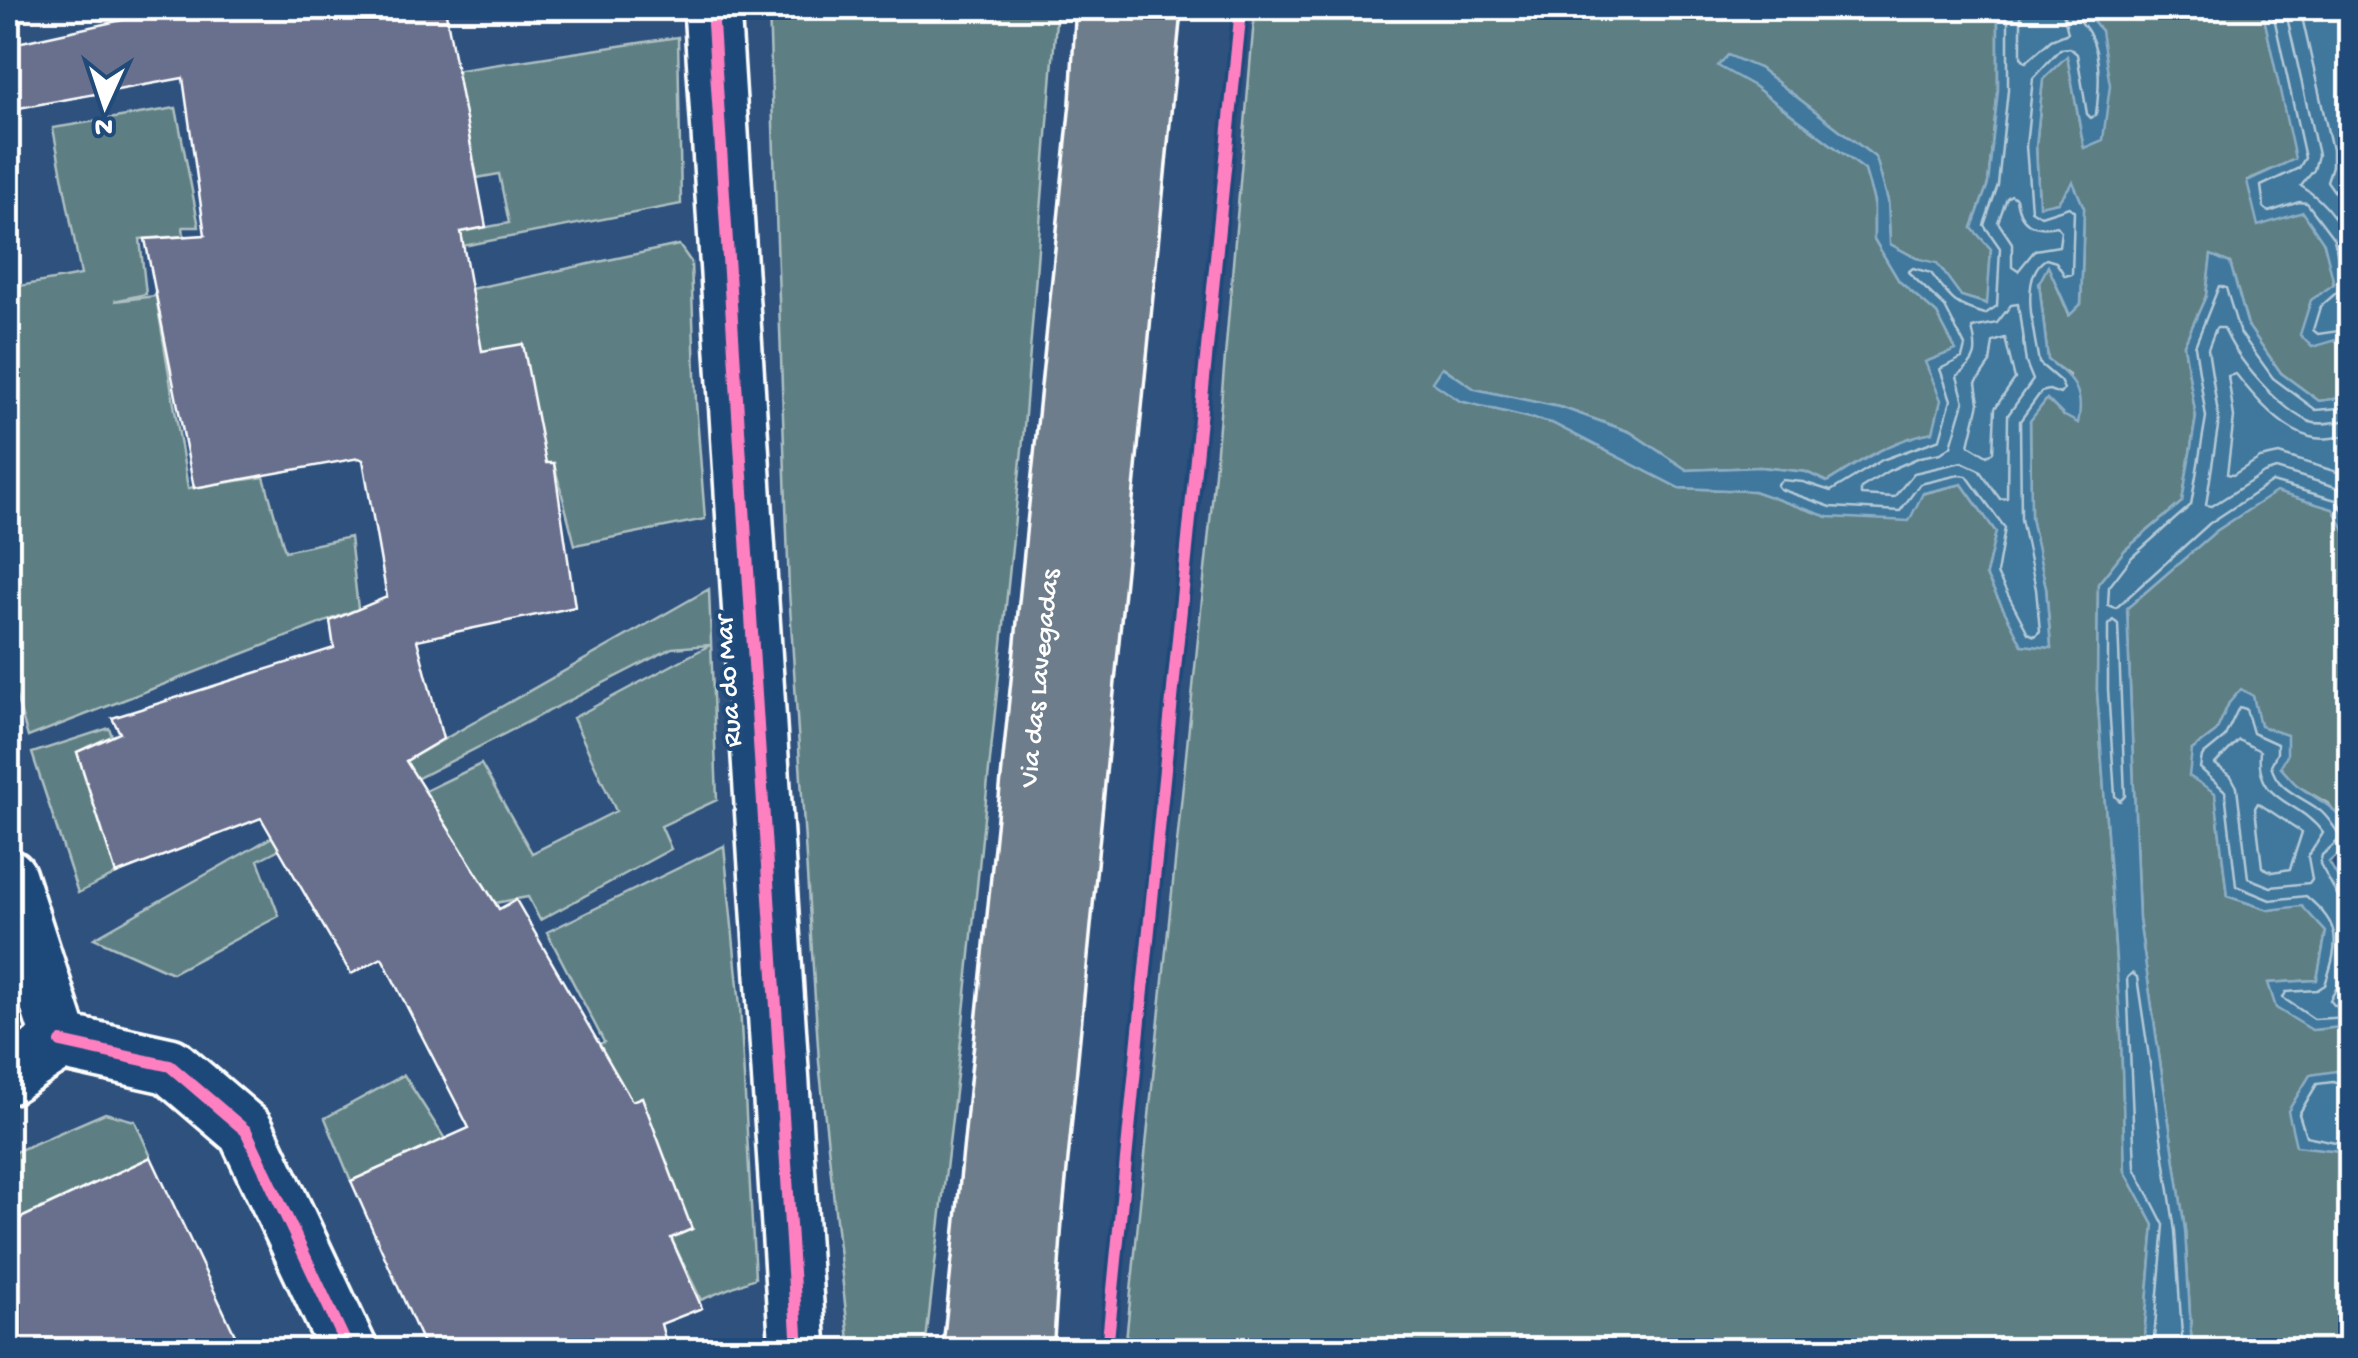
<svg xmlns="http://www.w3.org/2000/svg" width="2358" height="1358" viewBox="0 0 2358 1358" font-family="'Gochi Hand',sans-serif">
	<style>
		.green { fill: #5d7f83; stroke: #aebfc1; stroke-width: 2.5 }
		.water { fill: #40779c; stroke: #8cadc4; stroke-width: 2.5 }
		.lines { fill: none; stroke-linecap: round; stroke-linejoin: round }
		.shore { stroke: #b3c9d7; stroke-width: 2.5 }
		.building { fill: #686f8d; stroke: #fff; stroke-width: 2.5 }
		.street-casing { stroke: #fff; stroke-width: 62 }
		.primary-casing { stroke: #fff; stroke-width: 62 }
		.street { stroke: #1f4a7a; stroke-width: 55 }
		.primary { stroke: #6d7d8c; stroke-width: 55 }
		.cycleway-casing { stroke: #1f4a7a; stroke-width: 19 }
		.cycleway { stroke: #ff80c0; stroke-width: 12 }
		.labels { text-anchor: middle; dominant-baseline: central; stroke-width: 8; stroke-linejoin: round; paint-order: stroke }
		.street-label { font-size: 28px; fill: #fff; stroke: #1f4a7a }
	</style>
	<rect width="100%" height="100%" fill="#2e517e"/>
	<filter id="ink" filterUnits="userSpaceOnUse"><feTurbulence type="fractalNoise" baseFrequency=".01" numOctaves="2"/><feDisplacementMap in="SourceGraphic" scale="20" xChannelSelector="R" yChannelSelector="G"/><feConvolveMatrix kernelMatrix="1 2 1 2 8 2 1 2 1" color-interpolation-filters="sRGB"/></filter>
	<g filter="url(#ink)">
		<path class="green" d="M769,8H1057L1023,440L962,1032L925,1350H850L819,1062L789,591Z
			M1255,8H1998V89L1988,184L1972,228L1991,249L1988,304L1961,296L1937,264L1916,258L1890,244L1888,201L1876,158L1759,68L1719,65L1754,86L1865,170L1874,201V239L1899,281L1937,314L1956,350L1934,432C1893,439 1861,461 1827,482L1806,472L1760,467L1687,470L1630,432L1563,408L1474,389L1443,367L1460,401L1552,423L1679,488L1754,491L1828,517L1962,484L1996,532L1986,575L2022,644L2051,647L2046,588L2031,518L2030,420L2047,399L2063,415L2069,375L2048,360L2039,283L2048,265L2069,315L2081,304L2084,208L2073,183L2058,202L2039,207L2036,146L2043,79L2067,55L2084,148L2101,31L2081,8H2262L2296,159L2248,180C2265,190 2289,198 2303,212C2337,244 2335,297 2336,340L2350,354V397L2319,401L2281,373L2248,326L2230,263L2211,256L2206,296L2184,345L2196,417L2182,502L2125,550L2098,584L2097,690L2121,1031L2125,1171L2154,1225L2143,1350H1125L1215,473Z
			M678,37L681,204L463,246L461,232L509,223L499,174L477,178L466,119L442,123L427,75Z
			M176,108L199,227H183L184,236L140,239L146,294L114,301L156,296L188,488L264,477L285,551L350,537L358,609L28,737L8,669V288L81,275L53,128Z
			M679,245L691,262L696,403L705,519L575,545L554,464L537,466L523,345L459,355L447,294Z
			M2276,491L2333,509L2350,540V835L2329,804L2296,785L2280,767L2260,726L2253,697L2229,703L2216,732L2192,750L2215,792L2227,896L2269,910L2302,905L2326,932L2317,980L2269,983L2312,1030L2350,1026V1080L2336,1071L2296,1145L2341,1151L2350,1157V1350H2192L2185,1230L2139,920L2127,608L2216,531Z
			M709,589L717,800L661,826L671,849L540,920L528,897L495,903L425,791L481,764L532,853L616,811L573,718L710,645L672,648L258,860L279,916L172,973L94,938Z
			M109,728L112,736L77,752L116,874L78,893L32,753Z
			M724,846L740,1006L755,1278L701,1300L671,1238L692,1229L496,1152L383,1167L351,1181L325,1118L404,1075L445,1139L587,1075L578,1054L604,1042L547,932Z
			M105,1113L135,1121L151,1157L8,1224V1155Z"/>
		<path class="water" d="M1998,8H2081L2101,31L2110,85L2103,140L2084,148L2067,56L2043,79L2036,146L2039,206L2058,202L2073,182L2084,208L2081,304L2070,315L2048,266L2039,283L2048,360C2073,378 2085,391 2078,423L2063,415L2047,399L2030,421L2031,518L2046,588L2051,648L2022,645L1986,575L1996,532L1962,484L1923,493L1909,521L1828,517L1754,491L1679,488L1552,423L1460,401L1432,382L1442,367L1475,389L1563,408L1630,432L1687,470L1760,467L1806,472L1827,482C1861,461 1893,439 1933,432L1941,400L1925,362L1956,350L1937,314L1899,281L1874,239V201L1865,170L1754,86L1718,66L1728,55L1759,68L1876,158L1888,201L1890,244L1916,258L1937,263L1961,296L1987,304L1991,249L1972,228L1988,184L1998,90Z
			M2262,8H2350V354L2336,340L2312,347L2300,335L2311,300L2334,284L2324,243L2303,212L2258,226L2247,181L2295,159Z
			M2211,255L2230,263L2248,326L2281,373L2319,401L2349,397L2350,380V540L2333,509L2276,492L2216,531L2127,608L2139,920L2185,1230L2192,1350H2143L2154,1225L2125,1171L2121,1031L2097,690L2098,584L2125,550L2182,502L2196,417L2184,345L2206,296Z
			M2241,689L2253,696L2260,726L2287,735V756L2280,767C2286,773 2291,780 2297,785C2318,801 2351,812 2350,843L2329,862L2350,898V1026L2312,1030L2276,1008L2268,983L2317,980L2326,932L2302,906L2269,910L2227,896L2215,793L2189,776L2192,750L2216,732L2229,703Z
			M2336,1071L2350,1080V1157L2341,1151L2296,1146L2288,1111L2310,1075Z"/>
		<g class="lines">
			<path class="shore" d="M2008,8V90L1998,185L1984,225L2000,248L1997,306L1985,314C1952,305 1950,298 1931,273L1913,268L1908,272L1945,307L1965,346L1962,358L1940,369L1951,400L1940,439L1882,460L1831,491L1803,482L1782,480L1777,485L1780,489L1831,507L1900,511L1920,484L1959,475L1967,476L2005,528L1997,574L2028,633L2035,636L2040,631L2036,589L2021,519L2020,421L2041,392L2049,390L2060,394L2064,389L2060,381L2039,363C2035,336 2018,275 2046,259L2056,262L2065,276L2072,274L2074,211L2069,207L2041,216L2031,210L2026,146L2033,78L2060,49L2070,48L2077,54L2087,114L2091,118L2096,115C2099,91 2102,57 2090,35C2085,24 2076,20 2074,8
				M2021,8V57L2026,62L2051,40L2068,33L2062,8
				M2272,8L2305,158L2299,168L2261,186L2264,208L2269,212L2299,202L2307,203L2334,239L2344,286L2320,307L2313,330L2318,334L2339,331L2350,340
				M2285,8L2318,155L2314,170L2301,186C2327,202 2343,224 2350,255
				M2300,8L2332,150V166L2327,181L2350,214
				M2011,195L2016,198C2019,223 2032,231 2057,226L2061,231L2059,246L2035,250L2018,271L2012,267V243L1998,222L2007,198Z
				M2018,304L2026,363L2033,380L2008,415L2007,498L2000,499L1979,470L1962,462L1914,473L1894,497L1861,495V488L1888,471L1920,457L1941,453L1951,446L1964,402L1957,376C1978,361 1978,352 1972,328L1997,323L2011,305Z
				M2005,338L2015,379L1995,408L1993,452L1987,456L1969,445L1979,403L1976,383L1990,363L1993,342Z
				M2350,407L2316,410L2273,378L2239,331L2226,288L2219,286L2195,346L2206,417L2191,505L2132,557L2109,587L2108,605L2116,608L2210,523L2272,482L2336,500L2350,520
				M2350,420C2338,421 2322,426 2310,422C2279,409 2236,359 2224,328H2216L2208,349L2219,420L2206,505L2212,506L2264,473L2276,469L2339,488L2350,495
				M2350,435C2337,437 2323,441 2310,437C2282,430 2253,396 2236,374L2228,376L2234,417L2227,474L2233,475L2260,458L2279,454L2350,476
				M2113,620L2118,624L2125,796L2120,801L2115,796L2108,689V625Z
				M2239,740L2260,751C2255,804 2298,798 2323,833L2308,857L2312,879L2309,883L2271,887L2248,878L2237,787L2231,776L2215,764Z
				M2258,803L2302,832L2290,869L2273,872L2262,867L2255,808Z
				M2350,901L2339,898L2320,864L2322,855L2339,840V834C2333,826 2327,815 2318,809C2300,796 2276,789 2271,765L2277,753V744L2253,733L2246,709L2239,707L2224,738L2202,756L2200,768L2225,791L2236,886L2270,900L2306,896C2342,926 2339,942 2325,985L2317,990L2286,992L2283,998L2314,1019L2350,1017
				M2350,914L2345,918C2352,943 2343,980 2330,1000L2334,1005L2350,1004
				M2350,1088L2333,1082L2317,1084L2299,1114L2306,1136L2350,1145
				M2153,1350L2164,1225L2135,1168L2127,978L2132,973L2137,977L2175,1231L2183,1350"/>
		</g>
		<path class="building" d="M177,8H445L486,227L461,232L482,351L523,344L546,463H554L575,607L417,640L443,739L406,761L499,909L516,900L632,1101L642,1097L692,1229L671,1238L702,1308L661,1324L668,1350H426L351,1181L469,1128L382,958L351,974L261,818L116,874L77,752L120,733L112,718L334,648L330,621L387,597L363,460L359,458L194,488L145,239L205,235L183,78L8,110V45Z
			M151,1157L242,1350H8V1224Z"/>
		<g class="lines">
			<defs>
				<path id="street" d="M712,8L798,1350
					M8,877L61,1042L8,1076
					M61,1042L170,1066L246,1131L349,1350"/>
				<g id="primary">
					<path id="s1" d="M972,1350L1099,106L1105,8"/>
					<path d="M1024,1350L1033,1217L1152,8"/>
				</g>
			</defs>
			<use href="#street" class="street-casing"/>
			<use href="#primary" class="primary-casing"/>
			<use href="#street" class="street"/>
			<use href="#primary" class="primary"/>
			<defs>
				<path id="cycleway" d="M712,8L798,1350
					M61,1042L170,1066L246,1131L349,1350
					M1107,1350L1241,8"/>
			</defs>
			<use href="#cycleway" class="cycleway-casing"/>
			<use href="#cycleway" class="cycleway"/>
		</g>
	</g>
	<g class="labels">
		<g class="street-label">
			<text stroke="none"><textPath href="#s1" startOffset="675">Via das Lavegadas</textPath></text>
			<text transform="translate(730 681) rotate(-94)">Rua do Mar</text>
		</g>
	</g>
	<rect width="2358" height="1358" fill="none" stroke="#1f4a7a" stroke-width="40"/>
	<rect x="20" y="20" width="2318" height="1318" fill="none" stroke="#fff" stroke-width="4" filter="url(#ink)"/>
	<g transform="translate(105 105) rotate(183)" stroke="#1f4a7a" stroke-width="8" paint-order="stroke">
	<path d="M0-8L18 38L0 25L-18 38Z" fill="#ffffff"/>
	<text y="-15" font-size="28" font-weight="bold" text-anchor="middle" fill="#ffffff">N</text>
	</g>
</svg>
